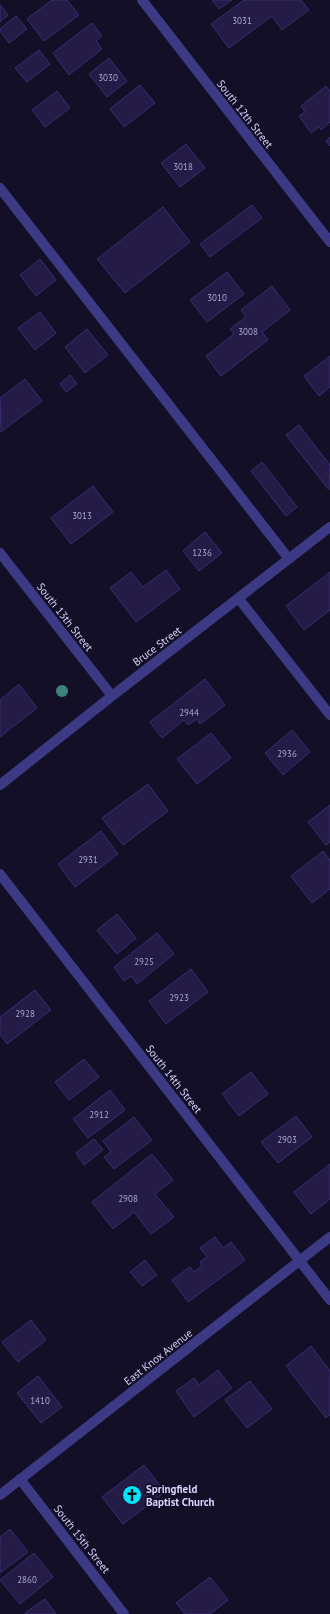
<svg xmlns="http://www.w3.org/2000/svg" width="330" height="1614" viewBox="0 0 330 1614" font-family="'PT Sans',sans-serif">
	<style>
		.building { fill: #241b47; stroke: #3b2d73 }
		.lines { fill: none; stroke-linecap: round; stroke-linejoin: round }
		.lane { stroke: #3d3a85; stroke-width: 10 }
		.street { stroke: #3d3a85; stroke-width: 10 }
		.tree { fill: #3d827b }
		.labels { text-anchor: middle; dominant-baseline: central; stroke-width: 3.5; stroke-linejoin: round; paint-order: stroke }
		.number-label { font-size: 9px; fill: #aca6d1 }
		.street-label { font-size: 11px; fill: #d9d4ff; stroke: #130f26 }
		.poi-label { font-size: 11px; font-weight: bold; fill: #d9d4ff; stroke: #130f26; text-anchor: start }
	</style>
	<rect width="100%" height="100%" fill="#130f26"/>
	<path class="building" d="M52,0H67L79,15L44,41L27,19Z
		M212,0H232L219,9Z
		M244,0H301L309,10L282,30L272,16L229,48L211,24Z
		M0,5L8,15L0,22Z
		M16,16L27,29L9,43L0,31V29Z
		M92,23L102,36L96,41L102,49L69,75L53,53Z
		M39,50L50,64L27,82L15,68Z
		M109,58L127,81L107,97L89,74Z
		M140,85L155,103L124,127L110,109Z
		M326,86L330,91V122L321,130L319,127L311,133L299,116L305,112L301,106Z
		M57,91L70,108L45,127L32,110Z
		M330,137V146L326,141Z
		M186,144L205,168L180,187L161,163Z
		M252,205L262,218L210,257L200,244Z
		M163,207L190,242L125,293L97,259Z
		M40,259L56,280L36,296L20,275Z
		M227,272L244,294L207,322L190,300Z
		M272,286L290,310L262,332L268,340L221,376L206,356L234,334L230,329L246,317L241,310Z
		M40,312L56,333L35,350L18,328Z
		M87,329L108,355L85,373L65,347Z
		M330,356V387L319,396L304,376Z
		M70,375L77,384L66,392L60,384Z
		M25,379L42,401L1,432L0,398Z
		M299,425L330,465L329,490L286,435Z
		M262,462L297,507L286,516L251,471Z
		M93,486L113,512L71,544L51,518Z
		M205,532L222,553L199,571L183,551Z
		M166,570L180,589L136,622L110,588L131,572L143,587Z
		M330,572V610L304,630L286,606Z
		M205,679L225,705L200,724L197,719L188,725L184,720L162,738L150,722Z
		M19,684L37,708L0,737V700Z
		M292,730L310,752L283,775L265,753Z
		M211,733L231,758L197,784L177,759Z
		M148,784L168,811L123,845L102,818Z
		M330,805V842L326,845L308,822Z
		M101,831L118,854L75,887L58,864Z
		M323,851L330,860V889L312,903L291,876Z
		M117,914L136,938L117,954L97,930Z
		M157,933L174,954L137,984L131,976L124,981L114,967Z
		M191,969L208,992L166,1024L149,1001Z
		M35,990L51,1010L7,1044L0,1034V1017Z
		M84,1059L99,1077L69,1100L55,1082Z
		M251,1072L268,1094L239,1116L222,1094Z
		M110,1090L125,1110L88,1138L73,1119Z
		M296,1116L312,1137L278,1163L261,1142Z
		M134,1117L152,1140L114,1169L104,1157L111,1152L103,1141Z
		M94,1139L103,1150L84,1165L76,1153Z
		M152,1154L173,1180L155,1194L174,1217L151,1234L134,1212L113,1229L92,1202Z
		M330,1164V1199L311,1214L294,1192Z
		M215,1237L223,1248L231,1242L245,1260L188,1302L172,1280L190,1267L194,1272L202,1266L200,1262L207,1257L200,1248Z
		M145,1260L157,1275L142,1286L130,1272Z
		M31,1320L46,1340L18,1362L2,1342Z
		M311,1346L330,1371V1415L326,1418L286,1366Z
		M218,1370L232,1388L194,1417L176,1391L194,1378L199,1385Z
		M38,1376L62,1407L41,1423L17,1393Z
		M250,1381L272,1409L247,1428L225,1400Z
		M144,1465L165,1492L123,1524L102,1497Z
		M10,1529L28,1552L0,1573V1537Z
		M34,1553L53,1577L20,1604L0,1580Z
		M210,1577L228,1600L210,1614H185L176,1603Z
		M45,1599L56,1614H25V1613Z"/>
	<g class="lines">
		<path class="lane" d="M0,188L289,559"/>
		<path class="street" d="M142,0L330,242
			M0,553L112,696
			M239,599L330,715
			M0,785L112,696L330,527
			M0,874L330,1300
			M20,1479L124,1614
			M0,1495L330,1237"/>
	</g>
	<circle class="tree" cx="62" cy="691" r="6"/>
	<defs>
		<symbol id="church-disc" viewBox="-11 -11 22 22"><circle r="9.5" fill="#00e5ff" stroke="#130f26"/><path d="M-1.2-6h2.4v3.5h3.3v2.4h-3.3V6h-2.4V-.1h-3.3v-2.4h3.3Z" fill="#111"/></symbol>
	</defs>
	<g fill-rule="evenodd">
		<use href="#church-disc" x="121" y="1484" width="22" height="22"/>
	</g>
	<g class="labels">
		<g class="number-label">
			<text x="242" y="20">3031</text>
			<text x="108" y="77">3030</text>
			<text x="183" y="166">3018</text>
			<text x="217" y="297">3010</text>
			<text x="248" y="331">3008</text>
			<text x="82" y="515">3013</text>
			<text x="202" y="552">1236</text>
			<text x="189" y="712">2944</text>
			<text x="287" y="753">2936</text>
			<text x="88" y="859">2931</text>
			<text x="144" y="961">2925</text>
			<text x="179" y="997">2923</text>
			<text x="25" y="1013">2928</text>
			<text x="99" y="1114">2912</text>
			<text x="287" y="1139">2903</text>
			<text x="128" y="1198">2908</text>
			<text x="40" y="1400">1410</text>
			<text x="27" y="1579">2860</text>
		</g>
		<g class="street-label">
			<text transform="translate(245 114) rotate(52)">South 12th Street</text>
			<text transform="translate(65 617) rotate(52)">South 13th Street</text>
			<text transform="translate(157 646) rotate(-37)">Bruce Street</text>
			<text transform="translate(174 1079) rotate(52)">South 14th Street</text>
			<text transform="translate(158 1357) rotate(-38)">East Knox Avenue</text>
			<text transform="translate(82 1539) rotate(52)">South 15th Street</text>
		</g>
		<g class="poi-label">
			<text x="146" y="1489">Springfield<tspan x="146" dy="13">Baptist Church</tspan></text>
		</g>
	</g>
</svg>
